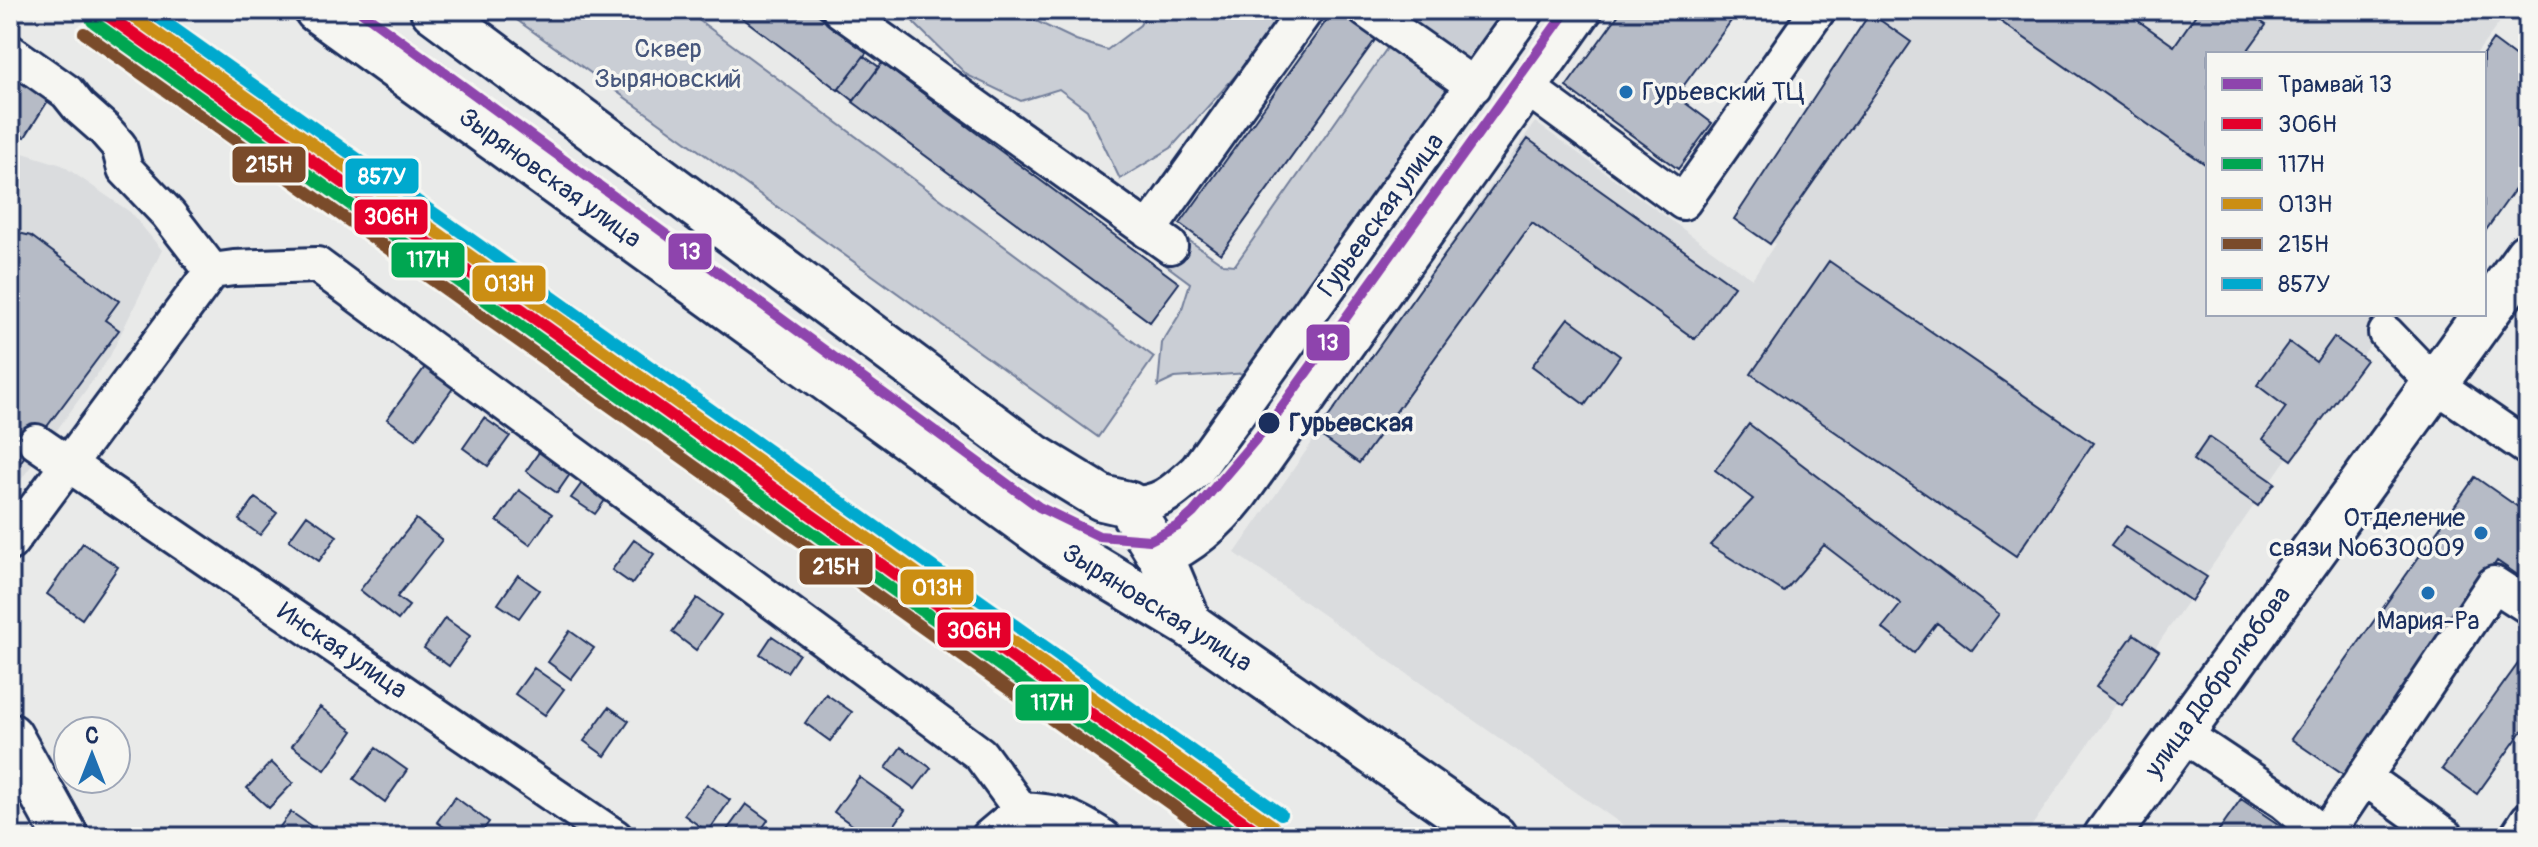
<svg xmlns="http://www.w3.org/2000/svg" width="2538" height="847" viewBox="0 0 2538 847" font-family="Pangolin,sans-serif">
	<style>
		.built { fill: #dadcde }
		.green { fill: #caced5; stroke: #727e9a; stroke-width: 2 }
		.building { fill: #b6bbc6; stroke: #1b2f5e; stroke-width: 2 }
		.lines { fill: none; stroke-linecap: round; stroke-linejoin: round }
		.minor-casing { stroke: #1b2f5e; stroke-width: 40 }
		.major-casing { stroke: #1b2f5e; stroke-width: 50 }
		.minor { stroke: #f6f6f2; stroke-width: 34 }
		.major { stroke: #f6f6f2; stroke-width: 44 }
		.rail-1-casing { stroke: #f6f6f2; stroke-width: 18 }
		.rail-2-casing { stroke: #f6f6f2; stroke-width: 18 }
		.rail-3-casing { stroke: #f6f6f2; stroke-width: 18 }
		.rail-4-casing { stroke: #f6f6f2; stroke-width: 18 }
		.rail-5-casing { stroke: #f6f6f2; stroke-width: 18 }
		.rail-1 { stroke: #e4002b; stroke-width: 12 }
		.rail-2 { stroke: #00a651; stroke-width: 12 }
		.rail-3 { stroke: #cb8e13; stroke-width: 12 }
		.rail-4 { stroke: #7a4b2a; stroke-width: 12 }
		.rail-5 { stroke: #00a9ce; stroke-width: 12 }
		.tram-1-casing { stroke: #f6f6f2; stroke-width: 16 }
		.tram-1 { stroke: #8e44ad; stroke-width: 10 }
		.poi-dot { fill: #1f6fb2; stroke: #f6f6f2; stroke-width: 3 }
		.stop-dot { fill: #1b2f5e; stroke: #f6f6f2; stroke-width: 3 }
		.labels { text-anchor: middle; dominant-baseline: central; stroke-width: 7; stroke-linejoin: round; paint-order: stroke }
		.park-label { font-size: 26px; fill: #47577c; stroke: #f6f6f2 }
		.poi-label { font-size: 26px; fill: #1b2f5e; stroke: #f6f6f2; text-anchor: start }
		.street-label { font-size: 26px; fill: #1b2f5e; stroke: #f6f6f2 }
		.stop-label { font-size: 26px; font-weight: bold; fill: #1b2f5e; stroke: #f6f6f2; text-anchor: start }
		.line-badge { stroke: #f6f6f2; stroke-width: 3 }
		.badge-label { font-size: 22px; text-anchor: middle; font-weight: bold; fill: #fff }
	</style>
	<rect width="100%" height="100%" fill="#e9eae9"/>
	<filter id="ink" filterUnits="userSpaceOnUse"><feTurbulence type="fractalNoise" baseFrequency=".0125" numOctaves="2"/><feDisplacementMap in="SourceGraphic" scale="16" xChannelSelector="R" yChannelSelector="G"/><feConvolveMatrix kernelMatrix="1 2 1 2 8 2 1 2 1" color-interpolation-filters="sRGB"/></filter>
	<g filter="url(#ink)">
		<path class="built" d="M1885,10H2509L2476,54H2208V314H2393L2282,465L2024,837H1640L1235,553L1535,122L1752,279L1775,244L1741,220L1884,15Z
			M10,149L62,165L130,212L162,250L109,358L10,495Z"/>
		<path class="green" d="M503,10H685L1154,357L1098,437Z
			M905,10H1013L1076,40L1107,50L1140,25L1148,10H1283L1278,28L1171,148L1120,179L1087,110L1059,89L1021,101L967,75L915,24Z
			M1391,10H1507L1248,373L1175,378L1158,386L1162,343L1181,312L1190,283L1159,260L1154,237L1174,230L1223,264L1235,265L1390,44Z"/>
		<path class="building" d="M732,10H812L867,52L838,90Z
			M1334,10H1357L1383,29L1221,254L1180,224Z
			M1622,10H1739L1676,96L1712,123L1678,169L1566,87Z
			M1984,10H2123L2174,46L2199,10H2244L2266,25L2245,54H2208V166Z
			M1870,13L1911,42L1770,244L1734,219Z
			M2493,40L2528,66V171L2484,233L2483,54Z
			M864,56L879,67L854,101L839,89Z
			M882,63L1179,283L1150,322L853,102Z
			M10,68L51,96L25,137L10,132Z
			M1528,139L1734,286L1695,339L1532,223L1359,463L1317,433Z
			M10,231L31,236L119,301L105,320L119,330L10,476Z
			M1829,261L2093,443L2016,556L1751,374Z
			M1568,318L1620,356L1585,405L1532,366Z
			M2334,337L2366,360L2292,460L2263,439L2286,407L2257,385L2289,342L2316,362Z
			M428,363L456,384L416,439L387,419Z
			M484,418L510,436L488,466L463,448Z
			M1749,424L1999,614L1972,650L1937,623L1914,653L1882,628L1901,604L1824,545L1784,592L1710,545L1753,499L1715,470Z
			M2209,437L2275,483L2258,506L2193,460Z
			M546,442L577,464L557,493L526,471Z
			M587,476L611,492L595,514L571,498Z
			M2475,477L2528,514V582L2497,561L2345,776L2291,739Z
			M519,490L552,514L530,545L497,521Z
			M255,498L277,513L260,535L239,520Z
			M307,515L337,536L319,561L289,540Z
			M416,519L442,540L397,597L409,606L398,620L360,590Z
			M2126,526L2207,577L2191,601L2111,546Z
			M634,540L654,554L632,584L612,570Z
			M83,543L118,567L82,619L47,594Z
			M518,575L539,590L519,618L498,604Z
			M697,598L721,615L696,650L672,632Z
			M445,618L470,636L449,666L424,648Z
			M570,631L594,648L571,679L548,662Z
			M2134,634L2159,651L2122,705L2096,687Z
			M772,636L799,654L787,672L760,654Z
			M2520,661L2528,667V723L2477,794L2442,769Z
			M534,668L564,689L545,715L515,694Z
			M826,694L852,712L830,741L805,723Z
			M320,707L353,731L325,770L292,746Z
			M609,707L629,721L605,756L584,741Z
			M901,747L931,768L915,789L886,768Z
			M376,748L407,770L385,802L354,779Z
			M271,762L293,783L269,808L247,788Z
			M859,777L905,810L886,837H869L834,812Z
			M707,784L730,800L708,832L684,815Z
			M455,797L489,822L478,837H458L437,822Z
			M2241,799L2272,820L2297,837H2214Z
			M746,804L768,820L756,837H722Z
			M291,812L321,833L318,837L273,836Z"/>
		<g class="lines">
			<defs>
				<path id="minor" d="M840,10L1170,246
					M1366,10L1474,86
					M10,52L67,92L79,107L104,129L119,146L125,169L168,214L212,271
					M1529,89L1683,202L1818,10
					M1148,231L1306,10
					M212,271L234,268L317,265L980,754L1021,810C1060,812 1070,816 1103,837
					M2386,333L2435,384L2528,448
					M36,442L615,837
					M1128,504C1161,505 1174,491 1197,470L1527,10
					M10,543L212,271
					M1162,559C1194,545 1220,521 1241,494L1585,10
					M2181,733L2283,801L2325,836
					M2364,777L2447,837
					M989,837L1021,810
					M2324,837L2494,584L2528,606
					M2517,837L2528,820"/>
				<path id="major" d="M317,10L1055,544L1190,625L1494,837
					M433,10L1033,456L1102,498L1128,504L1162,559L1190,625
					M10,736L66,837
					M2106,837L2528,255"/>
			</defs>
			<use href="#minor" class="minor-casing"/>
			<use href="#major" class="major-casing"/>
			<use href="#minor" class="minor"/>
			<use href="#major" class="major"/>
			<defs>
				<path id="rail-1" d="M100,10L1265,837"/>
				<path id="rail-2" d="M92,21L1241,837"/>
				<path id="rail-3" d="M124,10L1273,826"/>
				<path id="rail-4" d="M84,33L1217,837"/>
				<path id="rail-5" d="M148,10L1281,814"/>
			</defs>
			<use href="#rail-1" class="rail-1-casing"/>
			<use href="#rail-2" class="rail-2-casing"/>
			<use href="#rail-3" class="rail-3-casing"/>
			<use href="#rail-4" class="rail-4-casing"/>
			<use href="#rail-5" class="rail-5-casing"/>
			<use href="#rail-1" class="rail-1"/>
			<use href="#rail-2" class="rail-2"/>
			<use href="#rail-3" class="rail-3"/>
			<use href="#rail-4" class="rail-4"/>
			<use href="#rail-5" class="rail-5"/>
			<defs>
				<path id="tram-1" d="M359,10L1039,507L1099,536L1150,540L1178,526L1193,513L1273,419L1567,10"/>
			</defs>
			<use href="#tram-1" class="tram-1-casing"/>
			<use href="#tram-1" class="tram-1"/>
		</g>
	</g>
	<g class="poi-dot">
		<circle cx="1626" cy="92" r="8"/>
		<circle cx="2481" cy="533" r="8"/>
		<circle cx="2428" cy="593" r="8"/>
	</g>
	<circle class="stop-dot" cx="1269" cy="423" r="12"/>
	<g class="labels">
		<g class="park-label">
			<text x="668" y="49">Cквер<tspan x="668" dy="30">Зыряновский</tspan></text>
		</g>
		<g class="poi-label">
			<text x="1642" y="92">Гурьевский ТЦ</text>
			<text x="2465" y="518" text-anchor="end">Отделение<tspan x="2465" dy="30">связи №630009</tspan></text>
			<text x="2428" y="621" text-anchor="middle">Мария-Ра</text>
		</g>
		<g class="street-label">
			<text transform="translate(550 178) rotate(36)">Зыряновская улица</text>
			<text transform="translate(1381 215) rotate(-54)">Гурьевская улица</text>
			<text transform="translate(1157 608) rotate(32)">Зыряновская улица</text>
			<text transform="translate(342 651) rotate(34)">Инская улица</text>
			<text transform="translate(2218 682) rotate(-54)">улица Добролюбова</text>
		</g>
		<g class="stop-label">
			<text x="1289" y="423">Гурьевская</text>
		</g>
	</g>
	<g class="line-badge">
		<rect x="231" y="145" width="76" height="39" rx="8" fill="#7a4b2a"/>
		<rect x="344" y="157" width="76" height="38" rx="8" fill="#00a9ce"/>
		<rect x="353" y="198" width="76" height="38" rx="8" fill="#e4002b"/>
		<rect x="667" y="232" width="46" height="39" rx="8" fill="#8e44ad"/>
		<rect x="390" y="241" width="76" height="38" rx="8" fill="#00a651"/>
		<rect x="471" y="264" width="76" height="39" rx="8" fill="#cb8e13"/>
		<rect x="1305" y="323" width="46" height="39" rx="8" fill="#8e44ad"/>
		<rect x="798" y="547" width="76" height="39" rx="8" fill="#7a4b2a"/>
		<rect x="899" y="568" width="76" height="38" rx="8" fill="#cb8e13"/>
		<rect x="936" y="611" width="76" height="38" rx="8" fill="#e4002b"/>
		<rect x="1014" y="683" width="76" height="39" rx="8" fill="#00a651"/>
	</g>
	<g class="badge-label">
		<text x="269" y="172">215Н</text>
		<text x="382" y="184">857У</text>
		<text x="391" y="224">306Н</text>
		<text x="690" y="259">13</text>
		<text x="428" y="267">117Н</text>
		<text x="509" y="291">013Н</text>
		<text x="1328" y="350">13</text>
		<text x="836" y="574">215Н</text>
		<text x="937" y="595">013Н</text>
		<text x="974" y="638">306Н</text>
		<text x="1052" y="710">117Н</text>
	</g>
	<rect width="2538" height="847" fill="none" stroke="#f6f6f2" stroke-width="40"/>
	<rect x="20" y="20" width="2498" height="807" fill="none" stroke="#1b2f5e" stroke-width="3" filter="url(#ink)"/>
	<rect x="2206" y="52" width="280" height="264" fill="#f6f6f2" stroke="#9ea6b7" stroke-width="2"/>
	<rect x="2222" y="78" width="40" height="12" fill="#8e44ad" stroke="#9ea6b7" stroke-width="2"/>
	<text x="2278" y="92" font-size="24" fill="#1b2f5e">Трамвай 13</text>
	<rect x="2222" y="118" width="40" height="12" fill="#e4002b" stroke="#9ea6b7" stroke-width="2"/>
	<text x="2278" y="132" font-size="24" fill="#1b2f5e">306Н</text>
	<rect x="2222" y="158" width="40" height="12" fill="#00a651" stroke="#9ea6b7" stroke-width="2"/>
	<text x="2278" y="172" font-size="24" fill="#1b2f5e">117Н</text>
	<rect x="2222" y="198" width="40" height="12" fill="#cb8e13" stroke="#9ea6b7" stroke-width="2"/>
	<text x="2278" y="212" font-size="24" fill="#1b2f5e">013Н</text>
	<rect x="2222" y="238" width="40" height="12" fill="#7a4b2a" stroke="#9ea6b7" stroke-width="2"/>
	<text x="2278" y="252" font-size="24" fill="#1b2f5e">215Н</text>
	<rect x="2222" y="278" width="40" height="12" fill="#00a9ce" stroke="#9ea6b7" stroke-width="2"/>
	<text x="2278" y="292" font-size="24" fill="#1b2f5e">857У</text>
	<g transform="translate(92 755)"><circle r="38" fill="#f6f6f2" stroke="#9ea6b7" stroke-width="2"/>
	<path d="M0-6L14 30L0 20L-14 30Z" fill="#1f6fb2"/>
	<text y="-12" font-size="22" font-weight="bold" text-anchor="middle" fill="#1b2f5e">С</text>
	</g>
</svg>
